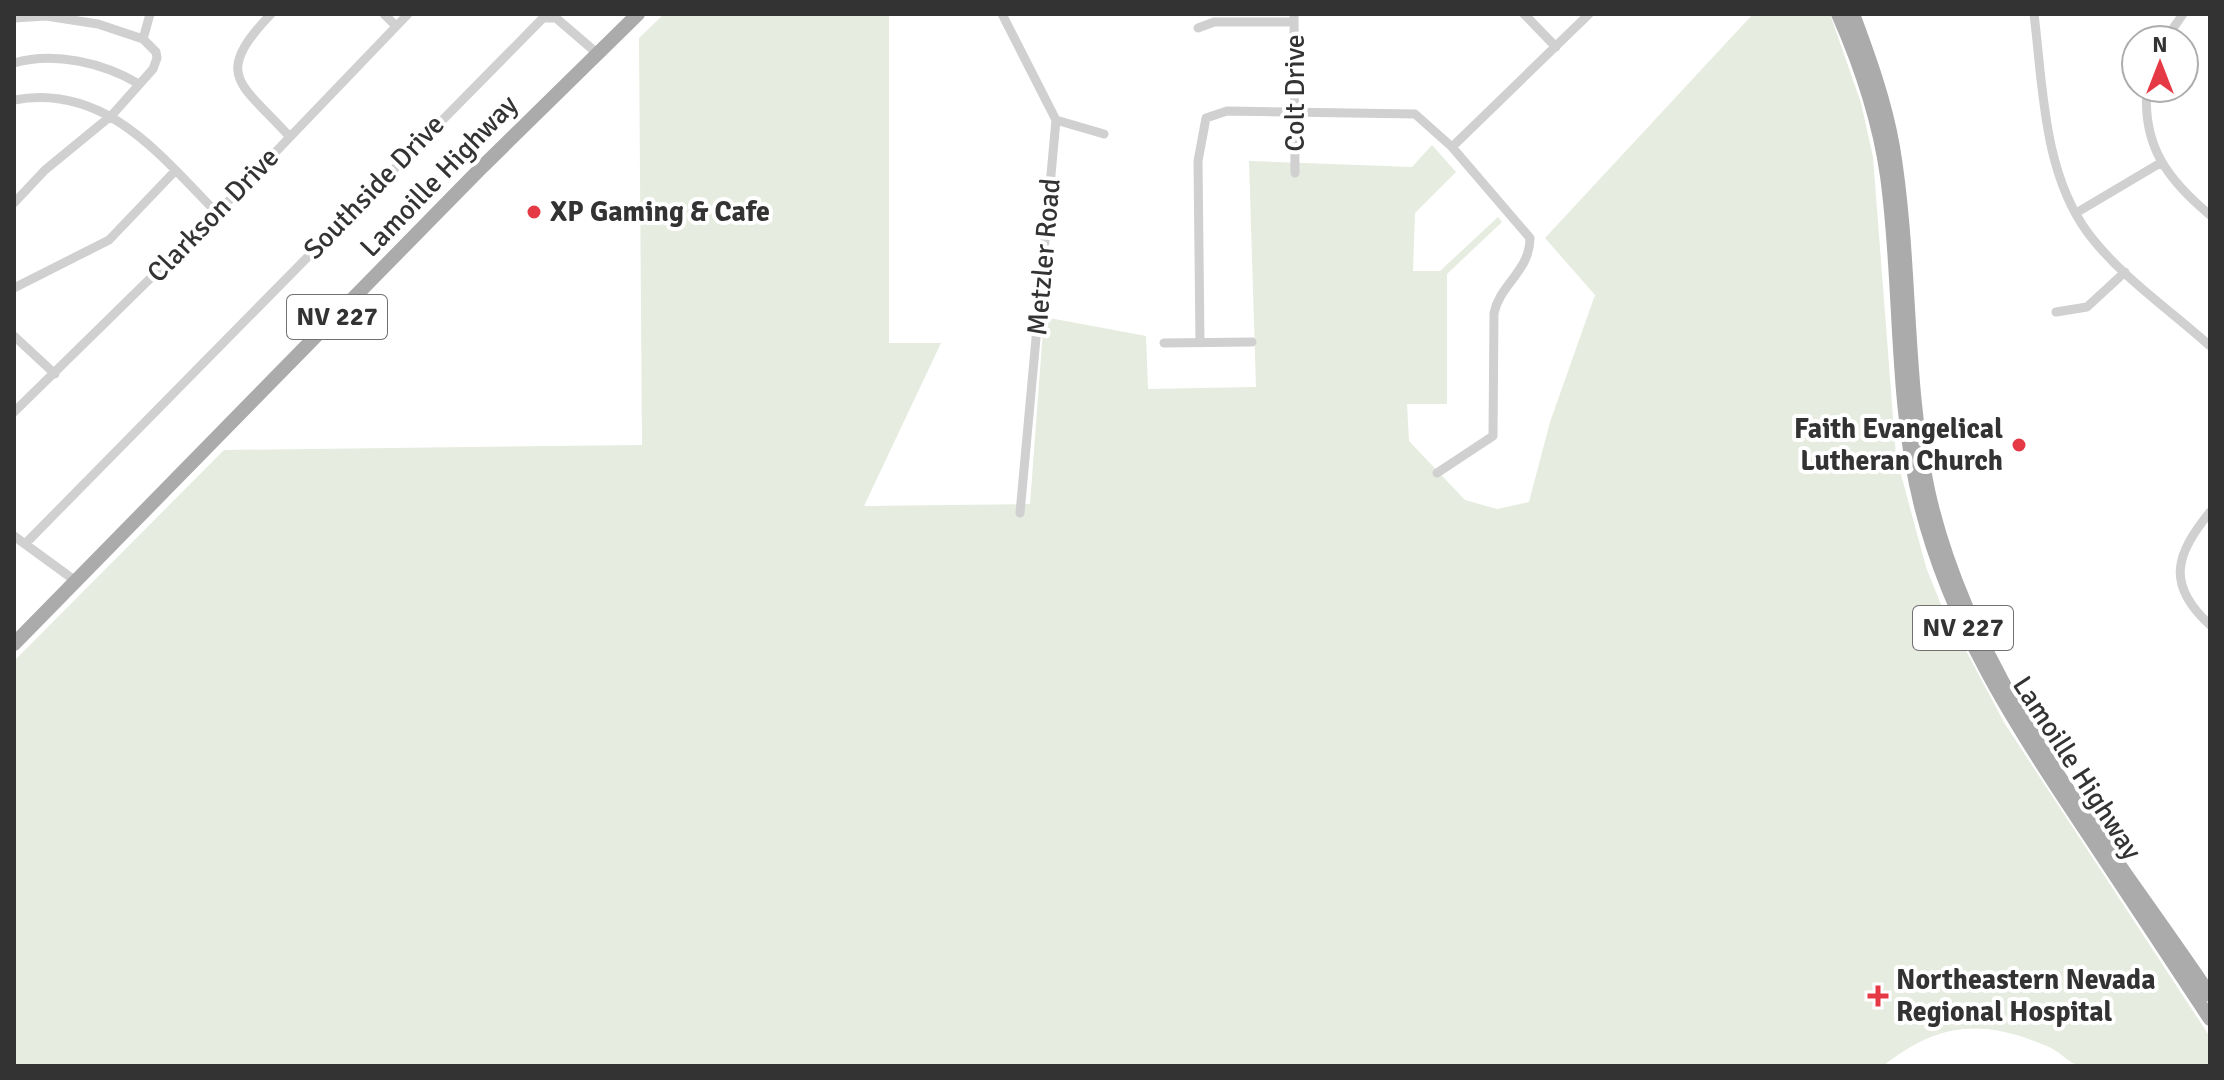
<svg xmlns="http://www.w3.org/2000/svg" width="2224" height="1080" viewBox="0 0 2224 1080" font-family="Signika,sans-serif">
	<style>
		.green { fill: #e6ecdf }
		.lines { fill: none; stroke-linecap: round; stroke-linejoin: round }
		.minor { stroke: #d0d0d0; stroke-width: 9 }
		.primary { stroke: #ababab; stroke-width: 14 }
		.poi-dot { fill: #e63946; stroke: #fff; stroke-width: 3 }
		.labels { text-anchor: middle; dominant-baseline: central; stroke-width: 8; stroke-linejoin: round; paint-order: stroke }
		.shield { fill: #fff; stroke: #707070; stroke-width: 2 }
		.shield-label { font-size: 26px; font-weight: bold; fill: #333 }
		.street-label { font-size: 28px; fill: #333; stroke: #fff }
		.poi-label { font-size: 28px; font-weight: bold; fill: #333; stroke: #fff; text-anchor: start }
	</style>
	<rect width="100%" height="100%" fill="#fff"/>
	<path class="green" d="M664,14H889V343H941L864,506L1030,504L1044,317L1146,336L1148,389L1256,387L1249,161L1412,167L1432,145L1456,172L1415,213L1413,271H1440L1498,217L1502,222L1447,274V404H1407L1409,441L1465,500L1497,509L1529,502L1550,422L1595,295L1545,238L1753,14H1830L1861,103L1873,157L1896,456L1926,567L1940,602L2005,724L2210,1037V1066C2170,1066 2119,1072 2080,1066C2070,1064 2059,1051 2049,1047C1984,1019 1940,1021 1883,1066H14V661L224,450L642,445L639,38Z"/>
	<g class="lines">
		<path class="minor" d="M271,14C212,76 240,82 289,136
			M384,14L396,26
			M1002,14L1056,120L1020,513
			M1294,14L1295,173
			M1524,14L1556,47
			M2034,14C2043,86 2043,172 2088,233C2120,276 2170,310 2210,346
			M14,18L46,16L98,24L143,39L156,52L157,58L153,69L112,115L45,170L14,203
			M1198,28L1214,22H1294
			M143,39L150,14
			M2165,40L2183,14
			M14,63C54,51 104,63 139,84
			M2147,88C2142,146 2168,180 2210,215
			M14,100C105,83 160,155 217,213
			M1056,120L1104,134
			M1452,147L1589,14
			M2076,213L2162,162
			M14,288L109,240L175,171
			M2056,312L2087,307L2125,272
			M14,336L55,374
			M1164,343L1252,342
			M1200,343L1198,161L1206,118L1227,111L1415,114L1452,147L1530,238C1530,271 1500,284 1494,313L1493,436L1437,473
			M14,412L217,213L408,14
			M2210,512C2176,554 2165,584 2210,625
			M14,536L77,582
			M25,544L543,18H556L598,54"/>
		<path class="primary" d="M1838,14C1861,66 1879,120 1887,176C1902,285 1894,398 1921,506C1951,624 2013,722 2080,822C2123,888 2167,953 2210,1019
			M1853,14C1869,57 1885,101 1893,147C1912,261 1904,378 1928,490C1969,677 2105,839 2210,995
			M14,644L479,170L638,14"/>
	</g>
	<g class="poi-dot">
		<circle cx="534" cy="212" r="8"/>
		<circle cx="2019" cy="445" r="8"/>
		<path d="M1874 984h8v8h8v8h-8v8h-8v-8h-8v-8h8z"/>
	</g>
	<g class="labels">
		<g class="shield">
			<rect x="287" y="295" width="100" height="44" rx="6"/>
			<rect x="1913" y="606" width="100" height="44" rx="6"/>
		</g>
		<g class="shield-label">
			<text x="337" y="317">NV 227</text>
			<text x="1963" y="628">NV 227</text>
		</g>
		<g class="street-label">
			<text transform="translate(1295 93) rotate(-90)">Colt Drive</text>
			<text transform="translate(439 176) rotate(-46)">Lamoille Highway</text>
			<text transform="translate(374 187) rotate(-46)">Southside Drive</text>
			<text transform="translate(213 215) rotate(-46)">Clarkson Drive</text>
			<text transform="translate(1044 257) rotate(-85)">Metzler Road</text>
			<text transform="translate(2077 768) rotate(57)">Lamoille Highway</text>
		</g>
		<g class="poi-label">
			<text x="550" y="212">XP Gaming &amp; Cafe</text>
			<text x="2003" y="429" text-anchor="end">Faith Evangelical<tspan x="2003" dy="32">Lutheran Church</tspan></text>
			<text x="1896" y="980">Northeastern Nevada<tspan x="1896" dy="32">Regional Hospital</tspan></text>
		</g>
	</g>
	<rect width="2224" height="1080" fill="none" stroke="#333333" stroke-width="32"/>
	<g transform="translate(2160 64)"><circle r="38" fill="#ffffff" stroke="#adadad" stroke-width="2"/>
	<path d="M0-6L14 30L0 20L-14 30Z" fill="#e63946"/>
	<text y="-12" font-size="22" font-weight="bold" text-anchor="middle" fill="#333333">N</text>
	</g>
</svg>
